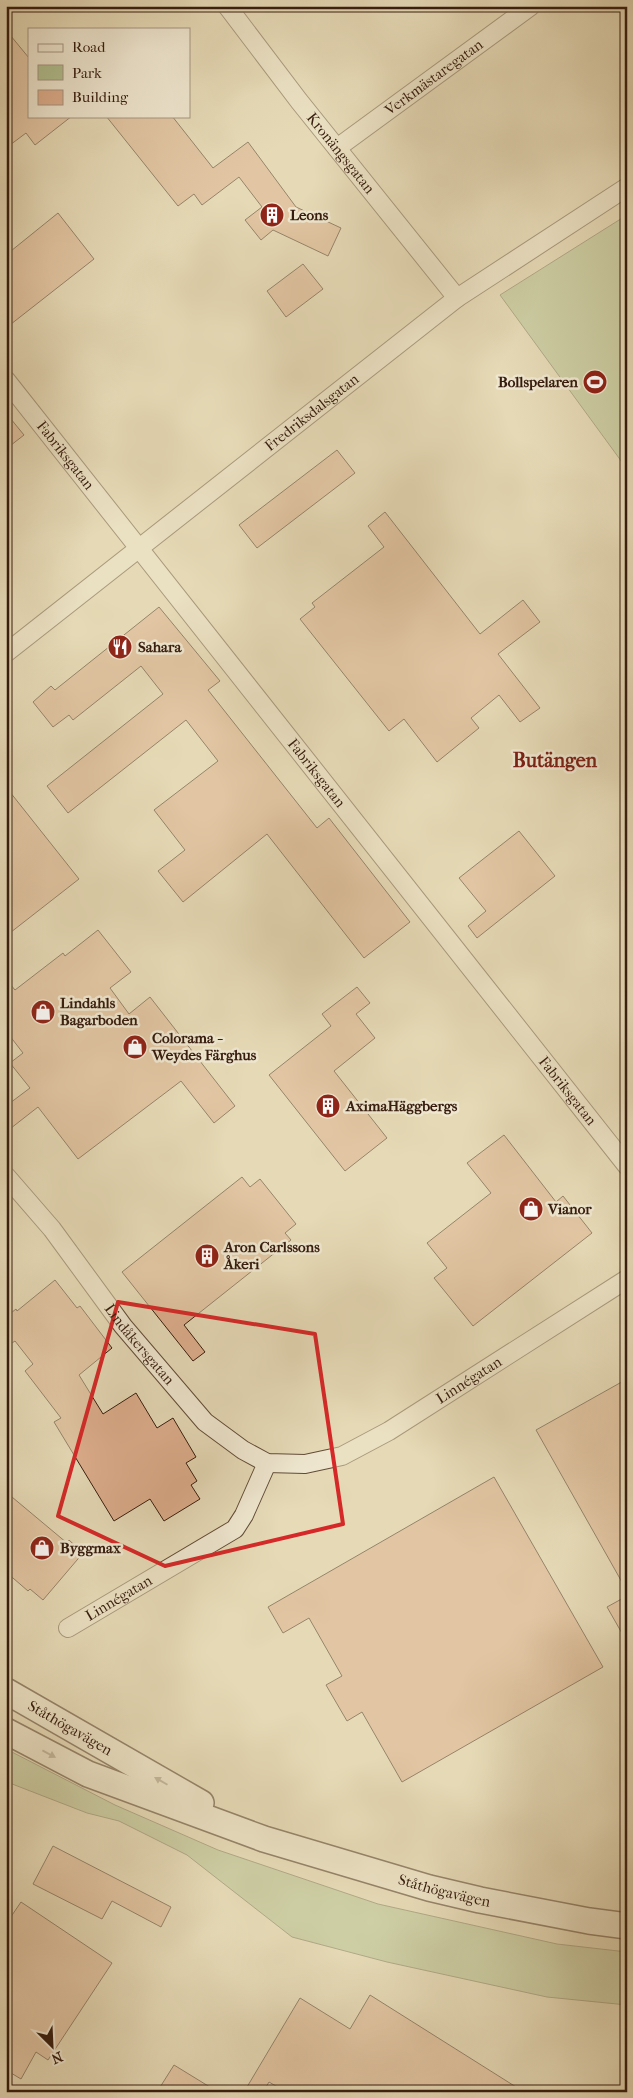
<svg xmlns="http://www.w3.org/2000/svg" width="633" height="2098" viewBox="0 0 633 2098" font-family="'IM FELL French Canon',serif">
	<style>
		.green { fill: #b1c091; stroke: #746e50 }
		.building { fill: #deae8d; stroke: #361c0e }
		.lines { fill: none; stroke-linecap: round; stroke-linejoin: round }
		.minor-casing { stroke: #624c38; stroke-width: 20 }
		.secondary-casing { stroke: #361c0e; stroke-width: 28 }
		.minor { stroke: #efe7d0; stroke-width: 18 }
		.secondary { stroke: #efe7d0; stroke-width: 25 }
		.oneway { fill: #9c8c79 }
		.marked { fill: none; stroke: #d62828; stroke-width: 4; stroke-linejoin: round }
		.labels { text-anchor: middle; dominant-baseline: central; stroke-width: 5; stroke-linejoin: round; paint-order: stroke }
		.street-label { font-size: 15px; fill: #361c0e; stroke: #efe7d0 }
		.poi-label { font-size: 15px; font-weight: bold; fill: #361c0e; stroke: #efe7d0; text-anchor: start }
		.district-label { font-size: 20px; font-weight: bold; fill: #7a1f14; stroke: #efe7d0 }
	</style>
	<rect width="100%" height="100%" fill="#e6dab7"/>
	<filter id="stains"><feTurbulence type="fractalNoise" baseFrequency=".004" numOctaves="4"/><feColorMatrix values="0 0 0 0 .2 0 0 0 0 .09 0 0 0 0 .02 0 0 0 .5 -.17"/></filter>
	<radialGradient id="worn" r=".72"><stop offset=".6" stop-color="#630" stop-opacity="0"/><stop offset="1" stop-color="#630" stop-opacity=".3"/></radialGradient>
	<path class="green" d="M627,215V469L500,295Z
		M6,1749L115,1805L218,1850L378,1904L557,1944L627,1952V2005L547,1997L387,1962L292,1937L187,1855L119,1821L87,1813L7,1782Z"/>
	<path class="building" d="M6,30L29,58V116H72L35,145L26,133L6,148Z
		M106,116H172L213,168L248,142L296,207L341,228L328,256L273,230L261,240L245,220L262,207L239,177L202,205L194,194L178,206Z
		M58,213L94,259L6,328V255Z
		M303,264L323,289L286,317L267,291Z
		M6,413L24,435L6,449Z
		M337,450L355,473L257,548L239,525Z
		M385,512L480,634L523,600L540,622L498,654L540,708L520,722L499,695L471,718L479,728L437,762L404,719L389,731L300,619L315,607L312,603L384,547L368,526Z
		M159,607L220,681L208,690L317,828L329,818L410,922L364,958L267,834L183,902L158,871L185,850L154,810L218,761L186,720L68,813L47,786L163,694L141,666L73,720L69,715L53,727L33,702L51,686L55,690Z
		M6,787L79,879L6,936Z
		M519,831L555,876L477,938L468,926L486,911L459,878Z
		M98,930L131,972L110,988L129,1014L150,997L235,1106L214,1123L181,1081L78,1159L38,1107L6,1132V1106L30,1088L10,1063L23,1053L6,1031V979L15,990L63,953L65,956Z
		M357,987L370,1003L356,1014L375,1038L334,1071L387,1138L345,1171L269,1075L331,1026L322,1014Z
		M504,1135L556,1202L563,1196L592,1233L473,1326L434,1278L447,1268L427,1243L491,1193L467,1163Z
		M242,1177L250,1187L260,1179L296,1224L285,1233L291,1240L184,1325L205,1352L193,1361L122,1272Z
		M55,1280L77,1308L80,1306L112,1348L79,1375L103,1414L136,1393L157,1428L173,1418L196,1457L186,1463L197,1481L191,1485L200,1499L164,1521L150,1499L114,1521L54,1422L61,1418L25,1371L33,1364L15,1341L6,1347V1317L16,1309L17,1311Z
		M627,1379V1591L536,1430Z
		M494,1477L603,1667L402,1782L362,1712L347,1721L326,1685L342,1676L309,1618L283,1633L268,1607Z
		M6,1492L67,1543L69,1540L83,1553L43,1600L30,1589L28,1591L6,1572Z
		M627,1596V1642L607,1607Z
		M53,1846L171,1907L161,1927L112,1901L102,1919L33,1884Z
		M21,1902L112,1963L48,2060L36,2052L21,2079L6,2070V1924Z
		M370,1995L524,2092H286L269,2082L263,2092H244L300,1998L350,2029Z
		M174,2065L218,2092H157Z"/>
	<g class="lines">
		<defs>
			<g id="minor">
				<path id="s1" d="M227,6L299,101L457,298"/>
				<path id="s2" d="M337,148L531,6"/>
				<path id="s3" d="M6,380L627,1166"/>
				<path id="s4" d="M6,653L457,298L627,187"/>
				<path id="s5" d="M6,1176L52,1229L123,1326L205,1422L243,1450L267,1463L305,1464L342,1456L389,1431L627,1279"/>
				<path id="s6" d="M68,1628L235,1529L244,1515L267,1463"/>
			</g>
			<g id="secondary">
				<path id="s7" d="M6,1691L201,1803"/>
				<path id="s8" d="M6,1731L88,1774L264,1839L429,1888L480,1900L589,1921L627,1926"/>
			</g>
		</defs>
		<use href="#minor" class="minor-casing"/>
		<use href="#secondary" class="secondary-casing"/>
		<use href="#minor" class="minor"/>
		<use href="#secondary" class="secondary"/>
	</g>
	<defs><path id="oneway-solid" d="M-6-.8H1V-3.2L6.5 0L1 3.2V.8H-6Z" transform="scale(1.25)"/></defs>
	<g class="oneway">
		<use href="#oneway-solid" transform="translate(49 1754) rotate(28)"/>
		<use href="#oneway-solid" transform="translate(161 1781) rotate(-150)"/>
	</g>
	<path d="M0 0H633V2098H0ZM118,1302L315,1334L343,1524L165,1566L58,1516Z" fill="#e6dab7" fill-opacity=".55" fill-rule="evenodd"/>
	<path class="marked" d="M118,1302L315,1334L343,1524L165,1566L58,1516Z"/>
	<defs>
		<symbol id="building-disc" viewBox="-11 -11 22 22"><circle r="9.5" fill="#8f2418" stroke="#efe7d0"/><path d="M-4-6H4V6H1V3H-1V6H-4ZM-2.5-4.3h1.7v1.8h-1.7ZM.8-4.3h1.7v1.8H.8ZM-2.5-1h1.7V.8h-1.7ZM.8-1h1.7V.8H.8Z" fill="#fff"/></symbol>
		<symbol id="stadium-disc" viewBox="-11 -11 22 22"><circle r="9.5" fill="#8f2418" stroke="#efe7d0"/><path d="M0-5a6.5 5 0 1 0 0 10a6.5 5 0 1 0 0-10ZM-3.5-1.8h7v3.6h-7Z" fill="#fff"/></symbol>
		<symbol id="restaurant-disc" viewBox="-11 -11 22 22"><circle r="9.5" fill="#8f2418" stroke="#efe7d0"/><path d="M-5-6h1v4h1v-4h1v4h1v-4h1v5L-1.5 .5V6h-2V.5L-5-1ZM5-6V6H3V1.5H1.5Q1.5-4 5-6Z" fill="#fff"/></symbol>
		<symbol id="shop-disc" viewBox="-11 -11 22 22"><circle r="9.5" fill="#8f2418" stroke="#efe7d0"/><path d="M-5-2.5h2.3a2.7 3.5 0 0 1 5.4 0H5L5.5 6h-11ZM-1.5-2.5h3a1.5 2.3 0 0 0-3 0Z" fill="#fff"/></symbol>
	</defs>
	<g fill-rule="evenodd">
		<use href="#building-disc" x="258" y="201" width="28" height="28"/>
		<use href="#stadium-disc" x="581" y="368" width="28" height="28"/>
		<use href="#restaurant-disc" x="106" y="633" width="28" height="28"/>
		<use href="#shop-disc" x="29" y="998" width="28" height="28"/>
		<use href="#shop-disc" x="121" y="1033" width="28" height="28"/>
		<use href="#building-disc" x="314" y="1092" width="28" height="28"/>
		<use href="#shop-disc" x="517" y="1195" width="28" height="28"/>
		<use href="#building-disc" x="193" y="1242" width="28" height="28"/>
		<use href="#shop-disc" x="28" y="1534" width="28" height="28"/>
	</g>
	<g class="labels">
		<g class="street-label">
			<text stroke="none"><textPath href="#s2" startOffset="120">Verkmästaregatan</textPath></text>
			<text stroke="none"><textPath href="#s1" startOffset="186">Kronängsgatan</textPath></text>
			<text stroke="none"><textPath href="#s4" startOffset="389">Fredriksdalsgatan</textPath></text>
			<text stroke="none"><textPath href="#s3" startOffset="96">Fabriksgatan</textPath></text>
			<text stroke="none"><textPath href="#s3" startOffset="501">Fabriksgatan</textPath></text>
			<text stroke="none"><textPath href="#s3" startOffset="906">Fabriksgatan</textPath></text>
			<text stroke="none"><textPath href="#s5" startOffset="215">Lindåkersgatan</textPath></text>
			<text stroke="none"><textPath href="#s5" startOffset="615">Linnégatan</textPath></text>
			<text stroke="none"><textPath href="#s6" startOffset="59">Linnégatan</textPath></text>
			<text stroke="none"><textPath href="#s7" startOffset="74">Ståthögavägen</textPath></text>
			<text stroke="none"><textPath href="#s8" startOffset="468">Ståthögavägen</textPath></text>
		</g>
		<g class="poi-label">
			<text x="290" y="215">Leons</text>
			<text x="578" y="382" text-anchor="end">Bollspelaren</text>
			<text x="138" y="647">Sahara</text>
			<text x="60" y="1003">Lindahls<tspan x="60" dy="17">Bagarboden</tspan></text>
			<text x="152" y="1038">Colorama -<tspan x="152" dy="17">Weydes Färghus</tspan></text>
			<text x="346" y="1106">AximaHäggbergs</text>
			<text x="548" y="1209">Vianor</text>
			<text x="224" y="1247">Aron Carlssons<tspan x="224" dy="17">Åkeri</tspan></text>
			<text x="60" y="1548">Byggmax</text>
		</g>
		<g class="district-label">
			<text x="555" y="760">Butängen</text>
		</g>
	</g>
	<rect width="633" height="2098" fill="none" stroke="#e6dab7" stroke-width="25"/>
	<rect x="8" y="8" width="618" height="2083" fill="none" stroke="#361c0e" stroke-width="2.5"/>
	<rect x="12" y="12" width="608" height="2073" fill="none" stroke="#361c0e"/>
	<rect x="28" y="28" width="162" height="90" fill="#efe7d0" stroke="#a59682"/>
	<rect x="38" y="44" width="25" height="8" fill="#efe7d0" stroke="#a59682"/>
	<text x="72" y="52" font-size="15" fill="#361c0e">Road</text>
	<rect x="38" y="65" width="25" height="15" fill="#b1c091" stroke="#a59682"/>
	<text x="72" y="78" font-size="15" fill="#361c0e">Park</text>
	<rect x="38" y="90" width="25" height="15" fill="#deae8d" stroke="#a59682"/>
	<text x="72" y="102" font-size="15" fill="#361c0e">Building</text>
	<g transform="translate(52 2046) rotate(156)" stroke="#efe7d0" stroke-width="4" paint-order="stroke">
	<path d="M0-4L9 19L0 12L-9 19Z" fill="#361c0e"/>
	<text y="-8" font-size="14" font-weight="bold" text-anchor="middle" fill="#361c0e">N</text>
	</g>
	<rect width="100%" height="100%" filter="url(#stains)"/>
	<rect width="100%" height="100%" fill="url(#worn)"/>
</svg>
